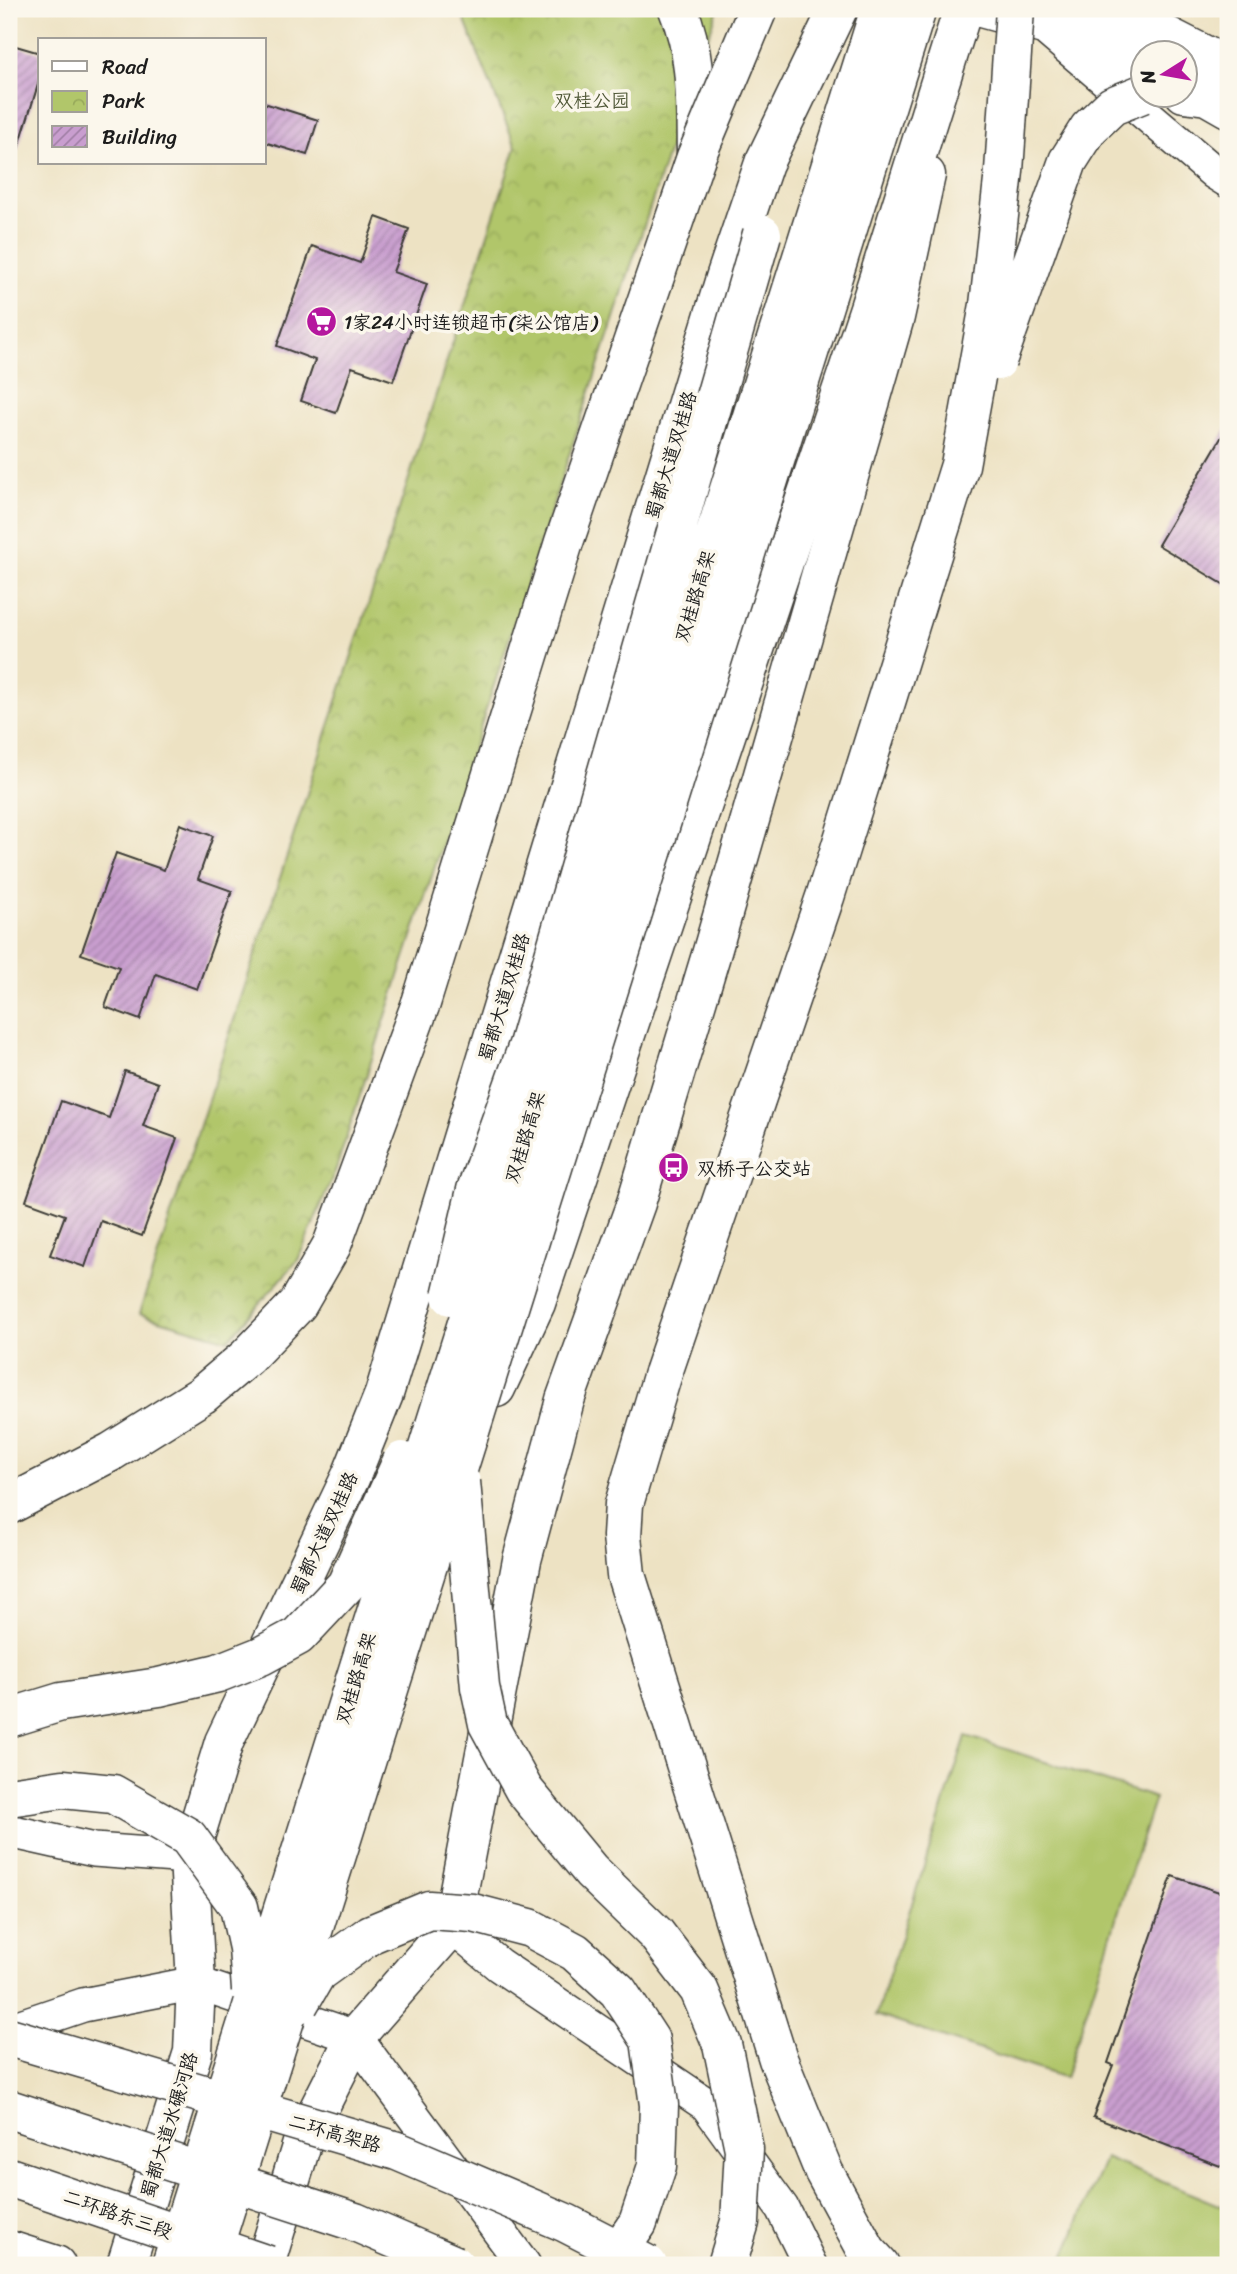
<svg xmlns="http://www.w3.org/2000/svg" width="1237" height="2274" viewBox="0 0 1237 2274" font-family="Sriracha,'LXGW WenKai TC',sans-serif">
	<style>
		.park { fill: url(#park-crowns); stroke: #667143; stroke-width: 2 }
		.pitch { fill: #b1c66a; stroke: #667143; stroke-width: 2 }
		.building { fill: url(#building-hatch) }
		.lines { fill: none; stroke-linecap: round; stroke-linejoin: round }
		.minor-casing { stroke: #3b3a35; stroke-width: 36 }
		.major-casing { stroke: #3b3a35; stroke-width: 41 }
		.highway-casing { stroke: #3b3a35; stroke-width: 41 }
		.minor { stroke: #fff; stroke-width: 33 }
		.major { stroke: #fff; stroke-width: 38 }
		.highway { stroke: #fff; stroke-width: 38 }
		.major-bridge-casing { stroke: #3b3a35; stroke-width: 41; stroke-linecap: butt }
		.highway-bridge-casing { stroke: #3b3a35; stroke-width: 41; stroke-linecap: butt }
		.major-bridge { stroke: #fff; stroke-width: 38 }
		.highway-bridge { stroke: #fff; stroke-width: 38 }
		.labels { text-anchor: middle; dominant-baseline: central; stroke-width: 7; stroke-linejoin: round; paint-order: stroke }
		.park-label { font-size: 19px; fill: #505837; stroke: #fbf7ec }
		.poi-label { font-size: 19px; fill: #1c1c1c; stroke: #fbf7ec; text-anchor: start }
		.street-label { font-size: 19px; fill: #1c1c1c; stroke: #fbf7ec }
	</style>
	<defs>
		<pattern id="park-crowns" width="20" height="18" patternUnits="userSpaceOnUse" patternTransform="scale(1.75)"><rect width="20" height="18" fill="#b1c66a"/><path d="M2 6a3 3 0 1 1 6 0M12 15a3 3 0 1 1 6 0" fill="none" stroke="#98aa5b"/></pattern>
		<pattern id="building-hatch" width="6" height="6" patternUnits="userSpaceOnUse" patternTransform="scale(1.75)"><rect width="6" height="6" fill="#c99ecf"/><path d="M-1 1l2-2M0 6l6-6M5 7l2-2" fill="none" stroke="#a280a7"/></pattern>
	</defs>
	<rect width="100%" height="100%" fill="#fbf7ec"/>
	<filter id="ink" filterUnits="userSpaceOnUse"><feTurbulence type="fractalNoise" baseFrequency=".0143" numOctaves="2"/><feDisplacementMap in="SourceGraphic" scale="14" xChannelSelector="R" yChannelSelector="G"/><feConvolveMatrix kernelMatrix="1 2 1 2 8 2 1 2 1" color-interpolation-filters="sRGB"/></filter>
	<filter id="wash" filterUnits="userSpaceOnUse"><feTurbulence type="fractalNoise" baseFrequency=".00686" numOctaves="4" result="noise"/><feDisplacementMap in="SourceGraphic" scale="28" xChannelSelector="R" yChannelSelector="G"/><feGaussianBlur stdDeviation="1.57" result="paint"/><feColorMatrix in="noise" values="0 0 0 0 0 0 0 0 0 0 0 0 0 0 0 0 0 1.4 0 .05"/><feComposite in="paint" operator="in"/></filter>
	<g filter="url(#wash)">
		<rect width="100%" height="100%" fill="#ede2c3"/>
		<path class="park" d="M460,9H718L676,128L336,1169L298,1260L228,1340L139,1314L516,147Z"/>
		<path class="pitch" d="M966,1736L1155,1798L1065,2078L876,2015Z
			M1105,2158L1228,2209V2265H1084L1064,2257Z"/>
		<g id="blocks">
			<path class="building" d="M9,44L40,53V78L15,159L9,158Z
				M264,103L318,120L307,155L264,142Z
				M376,217L409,229L393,272L427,284L393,381L352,367L336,413L301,401L315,360L277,346L312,246L360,263Z
				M1228,426V587L1158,545Z
				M180,824L213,836L198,879L232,891L197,989L156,974L140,1020L105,1007L119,967L81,954L116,853L164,870Z
				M125,1071L158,1083L143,1126L177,1138L142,1236L101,1221L85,1267L50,1255L65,1215L26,1201L61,1101L109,1118Z
				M1172,1876L1228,1895V2169L1093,2117L1113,2065L1108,2063Z"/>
		</g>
	</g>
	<g filter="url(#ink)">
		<use href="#blocks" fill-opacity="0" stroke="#3b3a35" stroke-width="2"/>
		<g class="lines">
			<defs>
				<path id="minor" d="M975,9L1045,28L1142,71
					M1071,9L1145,48
					M1120,9L1228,64
					M1045,28L1215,173L1228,181
					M1184,69L1228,93
					M9,1831L94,1850L189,1857
					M452,1926L499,1965L707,2105L782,2208L810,2265
					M9,2030L83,2005L196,1983L355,2037L524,2265"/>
				<path id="major" d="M9,2250L56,2265
					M126,2265L193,2052L196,1983L189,1857L224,1742L351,1476L384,1394L726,275L764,163L838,9
					M265,2265L303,2140L355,2037L452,1926L522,1560L565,1400L636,1203L711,955L895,317L926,175"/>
				<path id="highway" d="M678,9C698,56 695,106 696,157
					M1184,93L1207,96L1228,108
					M663,1373L624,1504L622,1536L626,1575L778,2059L824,2172L867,2251L880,2265
					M496,1388L536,1303L869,308L963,9
					M9,1505L111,1452L202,1395L247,1357L298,1304L332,1245L421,1003"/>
			</defs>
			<use href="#minor" class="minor-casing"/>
			<use href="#major" class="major-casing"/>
			<use href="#highway" class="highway-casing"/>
			<use href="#minor" class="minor"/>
			<use href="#major" class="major"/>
			<use href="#highway" class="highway"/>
			<defs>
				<path id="major-bridge" d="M9,2177L268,2265"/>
				<path id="highway-bridge" d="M997,361L1068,161L1089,128L1112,106L1142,94
					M421,1003L564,542L696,157L758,9
					M451,1296L476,1190L528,1045L762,234
					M663,1373L825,897L960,465L989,305L1004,171L1015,9
					M461,1482L480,1687L488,1724L524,1790L591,1871L656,1934L699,1990L722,2044L744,2149L740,2222L727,2265
					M9,1718L61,1702L159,1687L218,1673L261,1656L298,1636L346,1585L402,1461
					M9,1797L63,1789L113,1794L188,1837L239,1907L248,1948L251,1990
					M299,2004L317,1973L371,1934L429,1910L473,1913L530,1928L575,1952L618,1991L650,2040L659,2105L657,2166L638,2223L609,2265
					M9,2037L397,2151L566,2223L648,2265
					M9,2109L355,2222L455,2265
					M171,2265L880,9
					M208,2265L917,9"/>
			</defs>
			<use href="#major-bridge" class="major-bridge-casing"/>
			<use href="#highway-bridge" class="highway-bridge-casing"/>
			<use href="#major-bridge" class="major-bridge"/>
			<use href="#highway-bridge" class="highway-bridge"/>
		</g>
	</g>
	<defs>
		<symbol id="supermarket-disc" viewBox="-11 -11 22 22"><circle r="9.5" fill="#b5179e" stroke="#fbf7ec"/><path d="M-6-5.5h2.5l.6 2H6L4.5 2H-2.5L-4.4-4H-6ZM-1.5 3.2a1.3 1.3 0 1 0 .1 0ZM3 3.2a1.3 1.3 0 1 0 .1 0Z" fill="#fff"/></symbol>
		<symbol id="bus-disc" viewBox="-11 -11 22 22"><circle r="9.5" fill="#b5179e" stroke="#fbf7ec"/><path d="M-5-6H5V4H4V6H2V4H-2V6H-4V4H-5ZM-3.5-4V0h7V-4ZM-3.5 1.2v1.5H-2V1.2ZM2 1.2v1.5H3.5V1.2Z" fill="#fff"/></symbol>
	</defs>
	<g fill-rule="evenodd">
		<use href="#supermarket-disc" x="304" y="304" width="35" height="35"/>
		<use href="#bus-disc" x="656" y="1150" width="35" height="35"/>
	</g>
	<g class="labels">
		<g class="park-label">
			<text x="592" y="100">双桂公园</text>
		</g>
		<g class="poi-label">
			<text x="344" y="322">1家24小时连锁超市(柒公馆店)</text>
			<text x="697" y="1168">双桥子公交站</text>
		</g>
		<g class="street-label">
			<text transform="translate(671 455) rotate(-73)">蜀都大道双桂路</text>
			<text transform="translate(695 596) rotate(-73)">双桂路高架</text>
			<text transform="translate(504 997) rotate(-73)">蜀都大道双桂路</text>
			<text transform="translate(525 1137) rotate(-73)">双桂路高架</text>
			<text transform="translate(324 1533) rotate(-65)">蜀都大道双桂路</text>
			<text transform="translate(356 1678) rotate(-73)">双桂路高架</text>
			<text transform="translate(169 2125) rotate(-73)">蜀都大道水碾河路</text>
			<text transform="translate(335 2133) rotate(16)">二环高架路</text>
			<text transform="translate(118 2214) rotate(19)">二环路东三段</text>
		</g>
	</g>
	<rect width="1237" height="2274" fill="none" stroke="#fbf7ec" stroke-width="35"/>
	<rect x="38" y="38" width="228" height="126" fill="#fbf7ec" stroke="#a29f99" stroke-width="2"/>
	<rect x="52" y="61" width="35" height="10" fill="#ffffff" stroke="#a29f99" stroke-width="2"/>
	<text x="102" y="74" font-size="21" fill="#1c1c1c">Road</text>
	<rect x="52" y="91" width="35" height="21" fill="url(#park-crowns)" stroke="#a29f99" stroke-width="2"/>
	<text x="102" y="108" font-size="21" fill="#1c1c1c">Park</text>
	<rect x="52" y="126" width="35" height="21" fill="url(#building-hatch)" stroke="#a29f99" stroke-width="2"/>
	<text x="102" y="144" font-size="21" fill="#1c1c1c">Building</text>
	<g transform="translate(1164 74) rotate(259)"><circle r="33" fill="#fbf7ec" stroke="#a29f99" stroke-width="2"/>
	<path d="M0-5L12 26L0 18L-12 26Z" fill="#b5179e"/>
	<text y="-10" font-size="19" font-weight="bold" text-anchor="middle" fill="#1c1c1c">N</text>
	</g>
</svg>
